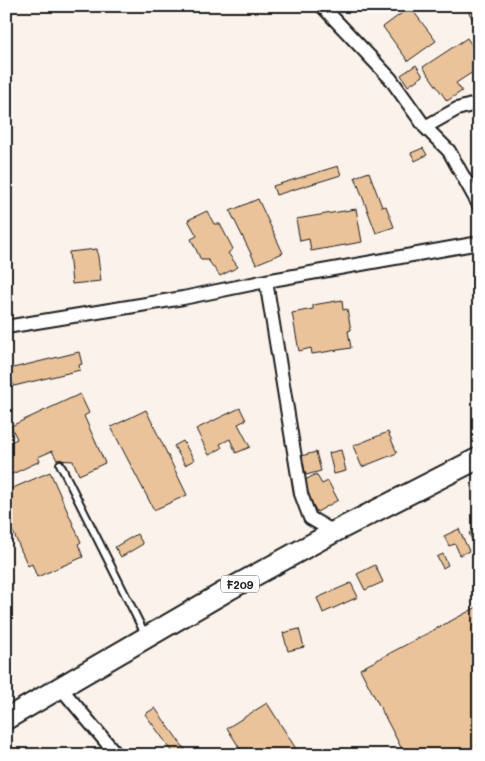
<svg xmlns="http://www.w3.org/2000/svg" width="485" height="761" viewBox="0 0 485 761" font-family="Mali,sans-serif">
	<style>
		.building { fill: #ebc39a; stroke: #1c1c1c }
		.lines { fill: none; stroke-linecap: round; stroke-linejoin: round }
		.service-casing { stroke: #1c1c1c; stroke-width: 10 }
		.minor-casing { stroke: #1c1c1c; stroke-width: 16 }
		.primary-casing { stroke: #1c1c1c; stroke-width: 24 }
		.service { stroke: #fff; stroke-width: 6 }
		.minor { stroke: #fff; stroke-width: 12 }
		.primary { stroke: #fff; stroke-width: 20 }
		.labels { text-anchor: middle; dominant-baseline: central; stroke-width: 5; stroke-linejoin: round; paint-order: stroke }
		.shield { fill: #fff; stroke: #606060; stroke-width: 1 }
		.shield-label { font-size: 11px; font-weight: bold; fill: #1c1c1c }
	</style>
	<rect width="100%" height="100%" fill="#fbf3eb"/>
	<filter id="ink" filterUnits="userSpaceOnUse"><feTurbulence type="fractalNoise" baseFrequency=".02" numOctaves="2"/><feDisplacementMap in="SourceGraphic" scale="10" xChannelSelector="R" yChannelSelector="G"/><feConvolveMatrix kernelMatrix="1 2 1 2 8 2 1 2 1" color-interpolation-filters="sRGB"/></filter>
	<g filter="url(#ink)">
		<path class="building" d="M465,6H479V30Z
			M410,7L436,41L408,61L383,27Z
			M467,38L479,56V68L456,83L462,91L447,101L423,67Z
			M416,65L423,76L408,86L401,75Z
			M423,148L427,155L415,161L411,153Z
			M338,166L341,175L276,195L273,186Z
			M369,172L382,207L386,206L394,227L376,233L355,177Z
			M258,199L283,253L256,264L230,211Z
			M356,209L362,242L311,251L309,239L300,241L296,219Z
			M207,211L214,224H220L233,249L228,253L238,267L220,276L208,260H201L191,239L197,236L188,220Z
			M97,249L101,281L72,284L69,252Z
			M342,300L343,310L347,309L351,330L348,331L351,348L312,354L311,348L299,351L292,313L313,309V305Z
			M79,352L82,364L79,365L80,370L14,386L9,369Z
			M80,394L89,413L84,416L105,463L79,475L73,461L57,460L52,451L38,457L40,461L6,477V444L17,439L11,426Z
			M240,408L246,420L238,424L250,447L236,453L230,439L220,444L222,448L209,455L196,429Z
			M146,410L187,495L154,510L111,427Z
			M388,432L397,453L362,467L353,446Z
			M183,441L194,460L185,465L174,446Z
			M341,450L346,471L334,474L329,453Z
			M316,452L321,471L306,475L301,456Z
			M50,472L81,542L78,544L83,557L37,577L32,564L28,566L6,516V491Z
			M316,474L322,484L328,481L338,500L317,512L300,483Z
			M459,529L469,551L460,555L455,544L449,546L444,536Z
			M478,529L479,548L476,549L469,533Z
			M137,534L143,544L121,557L115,547Z
			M443,554L448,565L443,568L437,557Z
			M375,565L383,582L365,590L357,574Z
			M351,583L358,597L323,613L317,598Z
			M479,606V755H405L360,669Z
			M299,629L304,647L288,651L283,633Z
			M267,703L300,755H244L227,728Z
			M155,708L189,755H175L145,714Z"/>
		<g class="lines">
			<defs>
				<path id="service" d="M60,464L146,636"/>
				<path id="minor" d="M322,6L390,78L425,127L449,151L479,205
					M425,127L457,109L479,103
					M266,281L301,494L310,518L334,532
					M6,327L183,298L266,281L479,243
					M60,687L117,755"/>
				<path id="primary" d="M6,719L228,590L334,532L479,458"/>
			</defs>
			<use href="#service" class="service-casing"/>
			<use href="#minor" class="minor-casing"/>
			<use href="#primary" class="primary-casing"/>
			<use href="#service" class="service"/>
			<use href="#minor" class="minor"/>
			<use href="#primary" class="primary"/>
		</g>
	</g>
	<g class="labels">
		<rect class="shield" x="221" y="575.5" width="38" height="17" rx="4"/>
		<g class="shield-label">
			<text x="240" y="584">F209</text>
		</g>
	</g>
	<rect width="485" height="761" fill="none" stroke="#fff" stroke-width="25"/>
	<rect x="12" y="12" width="460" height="736" fill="none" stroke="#1c1c1c" stroke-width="2" filter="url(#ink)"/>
</svg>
